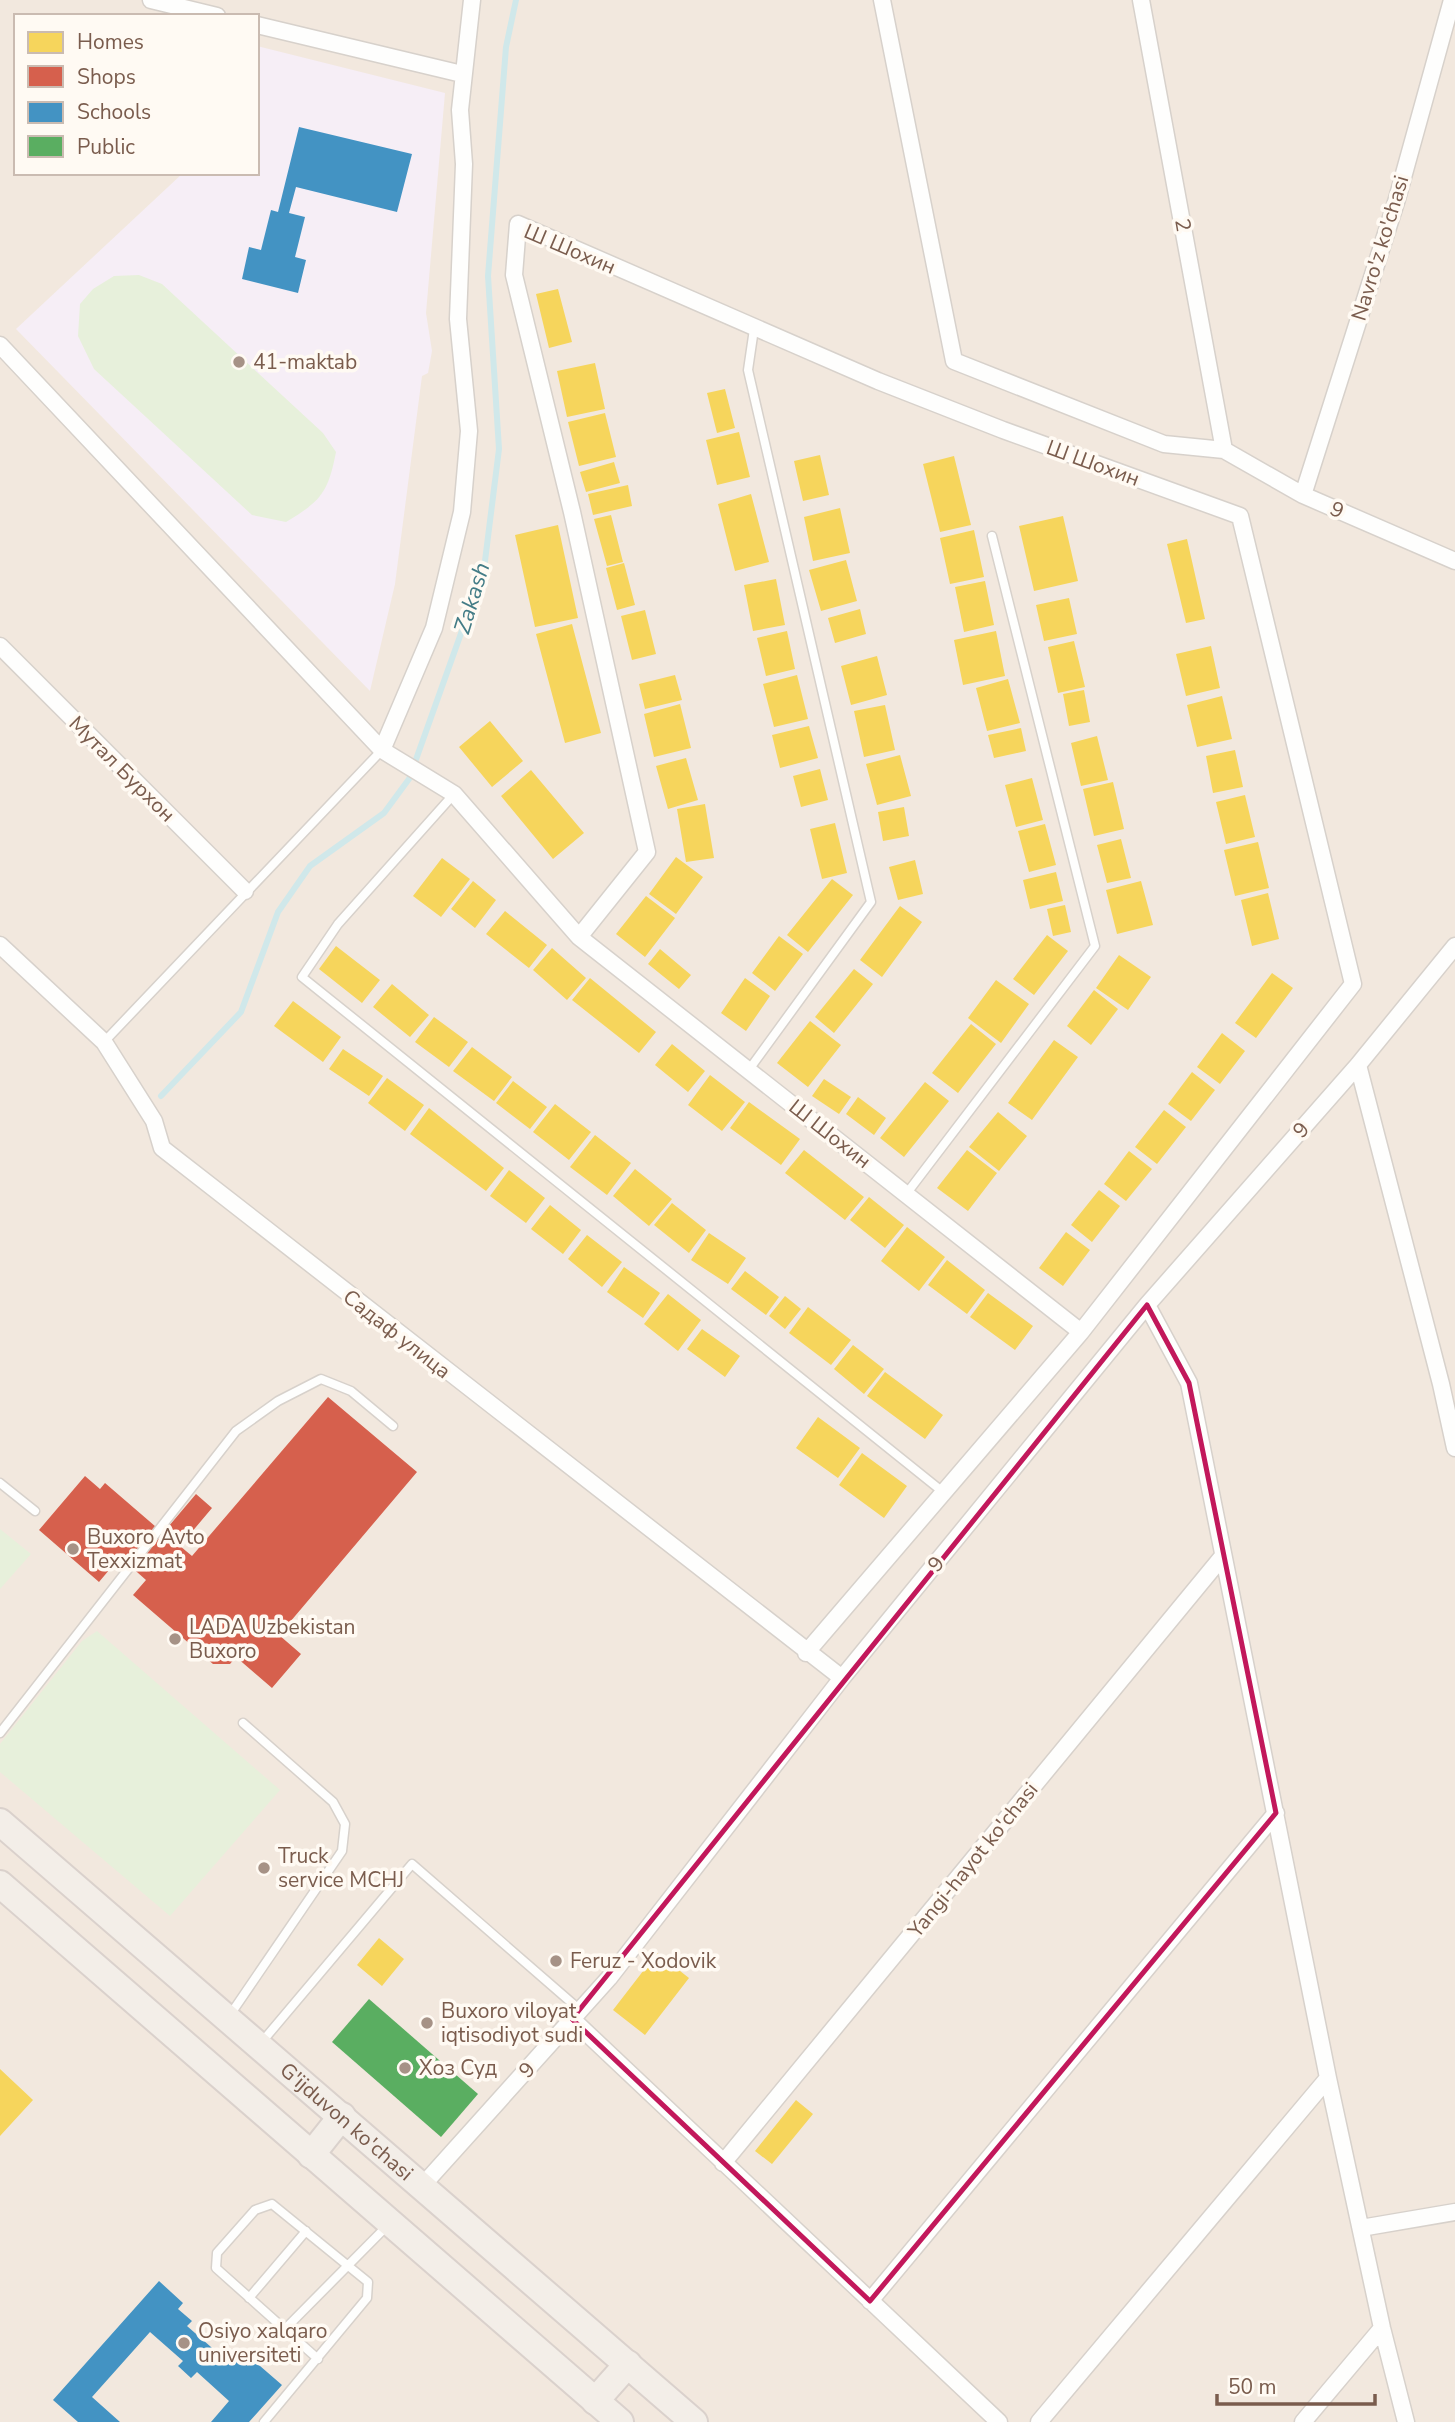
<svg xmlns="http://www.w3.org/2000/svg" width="1455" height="2422" viewBox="0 0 1455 2422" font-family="'Nunito Sans',sans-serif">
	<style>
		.residential { fill: #f2e8de; fill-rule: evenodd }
		.education { fill: #f6eef6 }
		.grass { fill: #e7f0db }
		.homes { fill: #f6d55c }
		.shops { fill: #d6604d }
		.schools { fill: #4393c3 }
		.public { fill: #5aae61 }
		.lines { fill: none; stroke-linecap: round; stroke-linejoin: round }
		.stream { stroke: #d0e8ea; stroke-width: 6 }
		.service-casing { stroke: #d7d1cb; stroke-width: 11 }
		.minor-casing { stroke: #d7d1cb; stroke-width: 19 }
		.primary-casing { stroke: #dad1cc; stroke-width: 30 }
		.service { stroke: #fefefd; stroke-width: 8 }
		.minor { stroke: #fefefd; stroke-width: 16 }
		.primary { stroke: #f3eee8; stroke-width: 26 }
		.marked { fill: none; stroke: #c2185b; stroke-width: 5; stroke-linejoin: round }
		.poi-dot { fill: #a69286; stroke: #fffaf3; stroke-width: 2.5 }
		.labels { text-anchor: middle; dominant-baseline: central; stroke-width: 7; stroke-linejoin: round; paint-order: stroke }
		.street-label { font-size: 21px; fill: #7a5c4d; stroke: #fffaf3 }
		.poi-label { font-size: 21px; fill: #7a5c4d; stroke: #fffaf3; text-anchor: start }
		.water-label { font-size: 23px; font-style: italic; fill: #437c86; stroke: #fffaf3 }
	</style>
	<rect width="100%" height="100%" fill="#f9f5f0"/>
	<path class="residential" d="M0,0H1455V2422H0ZM16,16H257V173H16Z"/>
	<path class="education" d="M257,46L445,93L426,313L432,351L428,373L422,376L395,584L370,691L16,329L183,173H257Z"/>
	<path class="grass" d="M139,275L162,284L323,433L336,452C328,493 321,501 286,522L252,515L94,369L78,336L80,304L93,289L114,276Z
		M0,1529L31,1554L0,1589Z
		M97,1631L280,1790L170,1916L0,1772V1744L82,1641Z"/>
	<path class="homes" d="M558,289L572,342L549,348L536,294Z
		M595,363L605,409L567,417L557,371Z
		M725,389L735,428L717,433L707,393Z
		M605,413L616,457L579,466L568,422Z
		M739,432L750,477L717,485L706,440Z
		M820,455L829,495L803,501L794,461Z
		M954,456L971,525L940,532L923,464Z
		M614,462L620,483L586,492L580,472Z
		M628,485L632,506L593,515L588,494Z
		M751,494L769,562L735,571L718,504Z
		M840,508L850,553L813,561L804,517Z
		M611,515L623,562L607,566L594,519Z
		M1063,516L1078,581L1034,591L1019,526Z
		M558,525L578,618L535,627L515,535Z
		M974,530L984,577L950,584L940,538Z
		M1187,539L1205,619L1186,623L1167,544Z
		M846,560L857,601L821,611L809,570Z
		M624,563L635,605L617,610L606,568Z
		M776,579L785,625L753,631L744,585Z
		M985,581L994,625L964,632L955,587Z
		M1069,598L1077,634L1044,641L1036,605Z
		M860,609L866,634L835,643L828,618Z
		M645,610L656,654L632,660L621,616Z
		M572,624L601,733L565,743L536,634Z
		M787,631L795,669L766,676L757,638Z
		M996,631L1005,676L963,685L954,640Z
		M1074,641L1085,687L1058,693L1048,647Z
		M1211,646L1220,688L1186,696L1176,654Z
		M877,656L887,695L851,705L841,666Z
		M675,675L682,700L645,709L639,684Z
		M797,675L808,719L774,727L763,684Z
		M1008,679L1020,723L987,731L976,688Z
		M1084,690L1090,722L1069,726L1063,694Z
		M1222,696L1232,739L1197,747L1187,705Z
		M680,704L691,748L654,757L644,714Z
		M885,705L895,750L864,757L854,711Z
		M490,721L523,761L492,787L459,747Z
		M809,726L818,758L780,768L772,735Z
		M1021,728L1026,751L994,758L988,735Z
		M1097,736L1108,780L1081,786L1071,743Z
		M1235,750L1243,787L1213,793L1206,756Z
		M900,755L911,796L877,805L866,764Z
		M686,758L698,800L668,809L656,766Z
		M820,769L828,800L801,807L793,776Z
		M531,770L584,833L553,859L501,796Z
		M1032,778L1043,820L1016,827L1005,785Z
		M1113,782L1124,829L1094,836L1083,789Z
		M1245,795L1255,837L1226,844L1216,802Z
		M705,804L714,858L686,862L677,809Z
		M904,807L909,836L883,841L878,812Z
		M835,823L847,873L822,879L810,829Z
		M1045,824L1056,865L1029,872L1018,831Z
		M1121,839L1131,878L1107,883L1097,845Z
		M1258,842L1269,888L1235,896L1224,850Z
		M676,857L703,877L676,914L649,894Z
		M442,858L470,879L441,917L413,896Z
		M915,860L923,894L898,900L889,867Z
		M1056,872L1063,901L1030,909L1023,880Z
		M832,879L853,895L808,952L787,935Z
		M473,881L496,900L475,928L451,909Z
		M1141,881L1153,925L1117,934L1106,890Z
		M1268,893L1279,939L1252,946L1241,900Z
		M646,896L675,918L645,957L616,934Z
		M1065,905L1071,932L1053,936L1047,909Z
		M900,906L922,922L882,977L860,960Z
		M505,911L547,945L529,968L486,934Z
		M1047,935L1068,951L1034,995L1013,979Z
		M779,936L803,954L775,991L752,973Z
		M336,946L380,980L362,1003L319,969Z
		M552,948L586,978L567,1000L533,970Z
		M660,949L691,975L679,989L648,964Z
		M1119,955L1151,977L1128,1010L1096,988Z
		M854,969L873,984L834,1033L815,1017Z
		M1272,973L1293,988L1256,1038L1235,1023Z
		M590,978L656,1032L639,1053L572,1000Z
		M745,978L770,996L746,1031L721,1013Z
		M996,980L1029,1004L1001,1043L968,1018Z
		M392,984L429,1015L410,1037L373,1007Z
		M1094,990L1118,1009L1091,1045L1067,1026Z
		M293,1001L341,1037L323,1062L274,1026Z
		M434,1017L468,1042L449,1067L415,1042Z
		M810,1021L841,1045L808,1087L777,1063Z
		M971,1024L996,1044L958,1093L932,1073Z
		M1222,1033L1245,1051L1220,1084L1197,1067Z
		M1054,1040L1078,1057L1032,1120L1008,1103Z
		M672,1044L705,1071L688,1092L655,1065Z
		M472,1047L512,1077L494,1101L453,1071Z
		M343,1049L383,1076L369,1096L329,1069Z
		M1192,1072L1215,1090L1191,1121L1168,1104Z
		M710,1075L745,1102L722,1131L688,1105Z
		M387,1078L424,1105L405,1131L368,1103Z
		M824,1079L851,1097L839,1114L812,1096Z
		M513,1081L547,1107L530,1129L496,1103Z
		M925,1082L949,1101L904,1157L880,1138Z
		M858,1097L886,1118L874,1135L846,1114Z
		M749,1102L800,1139L781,1165L730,1128Z
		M555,1104L591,1132L569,1160L533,1132Z
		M429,1108L504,1168L486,1191L410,1134Z
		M1164,1110L1186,1127L1157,1164L1135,1147Z
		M998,1112L1027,1136L999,1171L969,1147Z
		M595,1135L631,1163L607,1195L570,1167Z
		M804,1150L864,1197L845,1220L785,1173Z
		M967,1150L997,1173L968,1211L937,1188Z
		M1129,1151L1152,1169L1126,1201L1104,1184Z
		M635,1169L672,1199L649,1226L613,1196Z
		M509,1170L545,1198L526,1223L490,1196Z
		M1099,1190L1120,1206L1092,1242L1071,1225Z
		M869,1197L904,1225L885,1248L850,1220Z
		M672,1203L706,1230L689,1253L654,1225Z
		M550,1205L581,1230L563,1254L531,1229Z
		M907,1227L945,1257L919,1291L881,1261Z
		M1066,1232L1090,1250L1063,1286L1039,1268Z
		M709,1233L746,1258L728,1284L691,1260Z
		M587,1235L622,1262L602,1287L568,1259Z
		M947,1260L985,1290L967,1314L928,1285Z
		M624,1267L660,1293L643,1318L607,1292Z
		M745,1271L779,1297L766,1315L731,1289Z
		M988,1293L1033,1326L1015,1350L970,1317Z
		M668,1294L701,1320L678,1351L644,1324Z
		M785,1296L801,1309L785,1329L769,1316Z
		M808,1307L851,1340L831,1365L789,1333Z
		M702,1329L740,1356L725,1377L687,1349Z
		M853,1345L884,1369L864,1394L834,1369Z
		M885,1372L943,1415L925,1439L867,1396Z
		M818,1417L860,1448L838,1478L796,1448Z
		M862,1453L907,1486L884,1518L839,1485Z
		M379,1938L404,1959L382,1986L357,1965Z
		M657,1953L689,1978L645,2035L613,2010Z
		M0,2069L33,2100L0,2136Z
		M796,2100L813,2114L772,2164L755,2151Z"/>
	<path class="shops" d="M328,1397L417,1472L279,1635L301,1654L272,1688L236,1657L230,1664H213L133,1595L146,1580L120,1557L99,1582L39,1530L85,1476L100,1489L105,1483L163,1533L196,1494L212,1508L180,1546L192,1556Z"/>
	<path class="schools" d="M299,127L412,154L397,212L296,187L289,213L305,217L295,257L306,260L298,293L242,279L249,247L261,250L271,210L278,212Z
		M159,2281L183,2303L178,2309L192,2321L187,2326L227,2361L234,2354L248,2366L253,2360L282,2385L249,2422H211L229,2401L197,2372L191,2378L178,2366L183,2361L150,2332L92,2397L120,2422H78L53,2400Z"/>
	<path class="public" d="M369,1999L478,2094L441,2137L332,2042Z"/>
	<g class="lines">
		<path class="stream" d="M161,1096L241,1012L278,912L310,866L384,813L409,779L484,569L499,449L488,276L506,47L516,0"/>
		<defs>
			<path id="service" d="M454,794L338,924L302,977L943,1492
				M104,1042L382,750
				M748,1071L871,902L748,370L754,329
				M907,1193L1095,946L992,536
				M0,1483L35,1511
				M0,1733L236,1431L278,1401L321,1379L351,1391L393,1426
				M230,2015L342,1851L345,1824L333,1802L243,1723
				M261,2043L412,1864L580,2010
				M249,2298L306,2231
				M284,2330L387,2226
				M264,2422L367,2298L368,2282L272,2204L255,2210L217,2253L216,2268L318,2359"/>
			<path id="minor" d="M151,0L217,16
				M882,0L954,361L1164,444L1224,450L1303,495L1455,561
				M1141,0L1224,450
				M257,25L462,74
				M0,345L382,750L454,794L579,937L1081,1332
				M1303,495L1397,199L1452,0
				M0,646L245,891
				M382,750L434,628L462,512L469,431L458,319L464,164L460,110L472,0
				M579,937L647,852L572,512L514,275L518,224L878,381L1003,430L1240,516L1353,984L1081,1332L806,1653
				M0,945L104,1042L154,1121L162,1148L842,1678
				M1358,1065L1441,1384L1455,1448
				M1147,1305L1189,1383L1328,2078L1382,2328L1406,2422
				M572,2019L999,2422
				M723,2163L1222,1557
				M423,2185L609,1978L842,1678L1147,1305L1358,1065L1455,946
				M1361,2228L1455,2212
				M870,2301L1276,1813
				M1039,2422L1328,2078
				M1303,2422L1382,2328"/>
			<g id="primary">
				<path id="s1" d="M0,1822L694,2422"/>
				<path d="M0,1884L620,2422"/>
				<path d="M311,2155L342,2116"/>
				<path d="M595,2401L628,2364"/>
			</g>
		</defs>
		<use href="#service" class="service-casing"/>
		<use href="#minor" class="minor-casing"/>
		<use href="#primary" class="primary-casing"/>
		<use href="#service" class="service"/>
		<use href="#minor" class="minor"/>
		<use href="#primary" class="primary"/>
	</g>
	<path class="marked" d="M1147,1305L1189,1383L1276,1813L870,2301L572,2019Z"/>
	<g class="poi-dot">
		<circle cx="239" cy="362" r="7"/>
		<circle cx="73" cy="1549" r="7"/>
		<circle cx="175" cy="1639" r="7"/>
		<circle cx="264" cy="1868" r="7"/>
		<circle cx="556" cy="1961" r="7"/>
		<circle cx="427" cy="2023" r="7"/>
		<circle cx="405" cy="2068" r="7"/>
		<circle cx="184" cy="2343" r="7"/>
	</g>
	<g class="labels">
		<g class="street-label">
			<text transform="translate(1183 225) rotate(80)">2</text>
			<text transform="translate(1380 248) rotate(-73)">Navro'z ko'chasi</text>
			<text transform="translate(570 249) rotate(23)">Ш Шохин</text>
			<text transform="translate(1093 463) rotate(20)">Ш Шохин</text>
			<text transform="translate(1337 510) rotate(24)">9</text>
			<text transform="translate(122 769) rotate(45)">Мутал Бурхон</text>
			<text transform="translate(1301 1130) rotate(-49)">9</text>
			<text transform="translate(830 1134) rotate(38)">Ш Шохин</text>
			<text transform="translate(397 1334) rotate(38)">Садаф улица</text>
			<text transform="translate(936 1564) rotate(-51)">9</text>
			<text transform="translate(973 1860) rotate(-51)">Yangi-hayot ko'chasi</text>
			<text transform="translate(527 2070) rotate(-48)">9</text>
			<text stroke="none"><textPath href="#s1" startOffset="458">G'ijduvon ko'chasi</textPath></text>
		</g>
		<g class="poi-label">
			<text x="253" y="362">41-maktab</text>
			<text x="87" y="1537">Buxoro Avto<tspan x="87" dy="24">Texxizmat</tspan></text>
			<text x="189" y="1627">LADA Uzbekistan<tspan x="189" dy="24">Buxoro</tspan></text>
			<text x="278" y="1856">Truck<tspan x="278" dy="24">service MCHJ</tspan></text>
			<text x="570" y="1961">Feruz - Xodovik</text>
			<text x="441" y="2011">Buxoro viloyat<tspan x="441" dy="24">iqtisodiyot sudi</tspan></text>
			<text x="419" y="2068">Хоз Суд</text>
			<text x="198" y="2331">Osiyo xalqaro<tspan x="198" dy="24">universiteti</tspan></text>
		</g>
		<g class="water-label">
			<text transform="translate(472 598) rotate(-73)">Zakash</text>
		</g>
	</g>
	<rect x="14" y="14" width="245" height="161" fill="#fffaf3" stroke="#cabbb1" stroke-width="2"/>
	<rect x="28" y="32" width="35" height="21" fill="#f6d55c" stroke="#cabbb1" stroke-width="2"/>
	<text x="77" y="49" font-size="21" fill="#7a5c4d">Homes</text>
	<rect x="28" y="66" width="35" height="21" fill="#d6604d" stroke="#cabbb1" stroke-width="2"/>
	<text x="77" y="84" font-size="21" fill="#7a5c4d">Shops</text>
	<rect x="28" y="102" width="35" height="21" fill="#4393c3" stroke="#cabbb1" stroke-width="2"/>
	<text x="77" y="119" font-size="21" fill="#7a5c4d">Schools</text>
	<rect x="28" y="136" width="35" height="21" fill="#5aae61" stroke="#cabbb1" stroke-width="2"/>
	<text x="77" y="154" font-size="21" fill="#7a5c4d">Public</text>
	<path d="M1217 2394v10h158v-10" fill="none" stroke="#7a5c4d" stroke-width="3.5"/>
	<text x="1228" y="2394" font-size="21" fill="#7a5c4d" stroke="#fffaf3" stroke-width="5" paint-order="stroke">50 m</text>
</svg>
